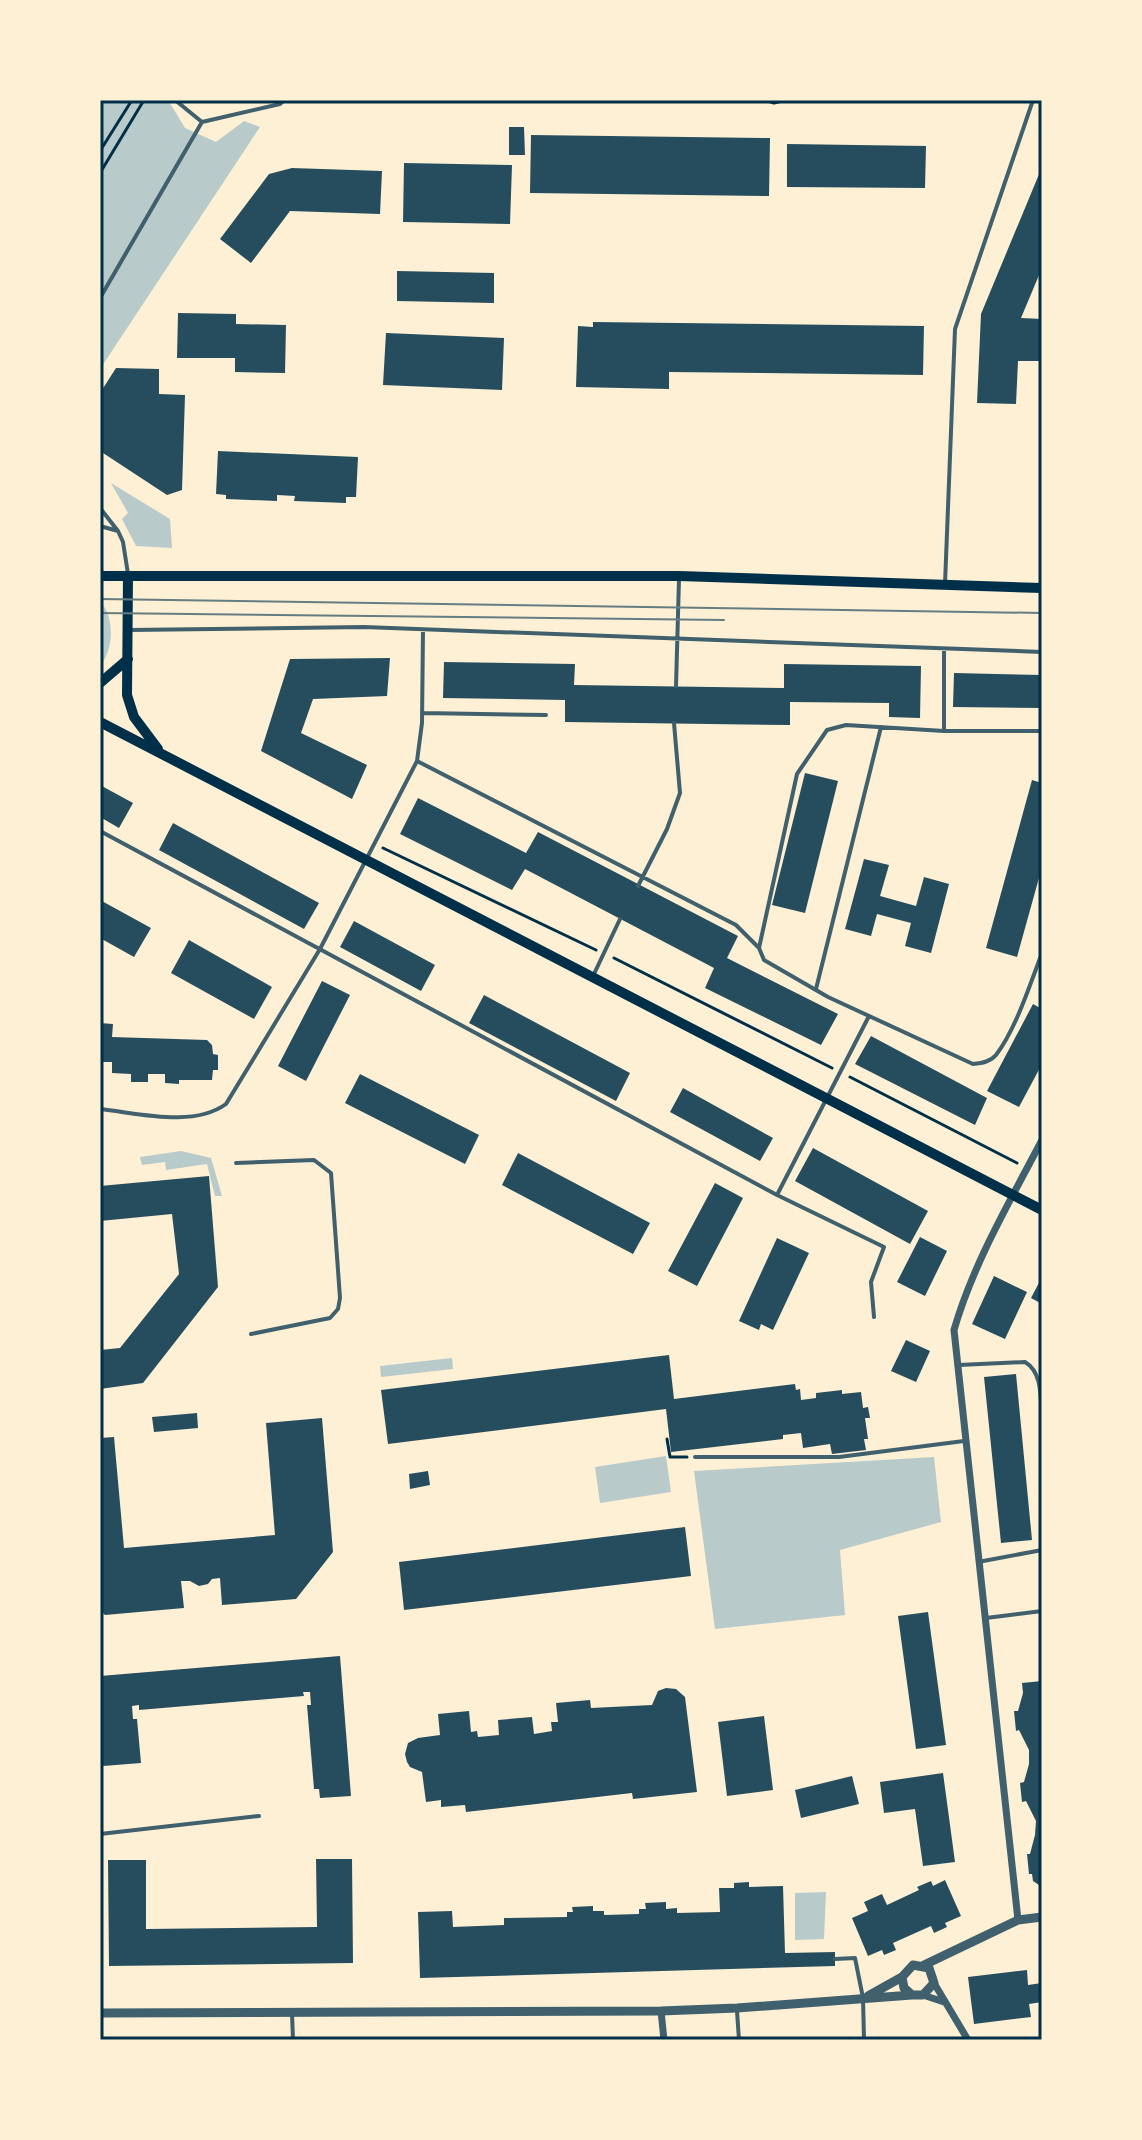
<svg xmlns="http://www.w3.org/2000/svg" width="1142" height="2140" viewBox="0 0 1142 2140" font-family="'Open Sans',sans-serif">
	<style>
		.green { fill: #b9caca }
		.building { fill: #264d5e }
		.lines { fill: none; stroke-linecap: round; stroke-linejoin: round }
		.path { stroke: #003049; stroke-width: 3 }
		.service { stroke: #3f606c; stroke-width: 4 }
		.minor { stroke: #3f606c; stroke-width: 7 }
		.tertiary { stroke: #3f606c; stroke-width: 9 }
		.secondary { stroke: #003049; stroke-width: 10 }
		.tram { stroke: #657d81; stroke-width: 2 }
		.neatline { fill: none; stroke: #003049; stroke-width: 3 }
	</style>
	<rect width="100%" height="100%" fill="#fdf0d5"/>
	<path class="green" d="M100,100H168L185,128L216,142L244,121L260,127L100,369Z
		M111,483L170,519L172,548L136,546L122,519L128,513Z
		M100,601C115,617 114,650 100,666Z
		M181,1151L211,1158L222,1196H215L207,1164L166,1170L165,1162L142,1165L140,1157Z
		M452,1358L453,1369L381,1377L380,1366Z
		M666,1456L671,1492L600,1503L595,1467Z
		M934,1457L941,1522L840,1550L845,1615L715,1629L694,1471Z
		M826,1892L824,1939L795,1940V1893Z"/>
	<path class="building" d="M509,127H524L525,155H509Z
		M531,135L770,138L769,196L530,193Z
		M787,144L926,146L925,188L787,187Z
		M404,163L512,165L510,224L403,222Z
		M1042,167V268L1021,318L1042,319V361H1018L1016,404L977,403L981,314Z
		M292,168L382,171L380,214L290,211L251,263L220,239L269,174Z
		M397,271L494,273V303L397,301Z
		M178,313L236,314V324L286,325L285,373L235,372V358H177Z
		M593,322L924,326L923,375L669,372V389L576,387L578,326L593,327Z
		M386,333L504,338L502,390L383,385Z
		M116,368L159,369V394L185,395L182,490L167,495L100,451V393Z
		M218,451L358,457L356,497H346V503L294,501L295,496L277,495V501L226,499V495L216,494Z
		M390,658L387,696L313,699L301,733L367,765L352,799L261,751L290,659Z
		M444,662L575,664L574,685L784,688V664L921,666L920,718L889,717V703L790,702V725L565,722V700L443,698Z
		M954,673L1042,675V708L953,707Z
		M805,773L838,781L805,913L772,905Z
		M1032,780L1042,783V867L1017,957L986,948Z
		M100,785L133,803L119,828L100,817Z
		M418,798L526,853L538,832L738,936L727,958L838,1014L821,1045L705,988L714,968L525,869L512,890L400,834Z
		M173,823L319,903L304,929L159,850Z
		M864,859L889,865L880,896L916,906L924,877L949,884L931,953L905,946L911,923L877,914L871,936L845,929Z
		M100,900L151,928L134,957L100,938Z
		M354,921L435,965L421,991L340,947Z
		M189,940L272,987L254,1019L171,973Z
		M322,981L350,995L306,1081L278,1066Z
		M484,995L630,1073L616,1101L469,1023Z
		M1033,1004L1042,1009V1064L1019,1107L987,1091Z
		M100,1023L113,1024L112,1037L207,1040L212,1045L213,1054L218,1055V1070H213L212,1080H179V1084L165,1083V1074H148V1082H131V1074L112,1073V1062H100Z
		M871,1036L987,1098L975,1125L855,1064Z
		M360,1074L479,1135L465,1164L345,1103Z
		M683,1088L773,1138L760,1161L670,1112Z
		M813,1148L928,1211L910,1244L795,1181Z
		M518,1153L650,1223L633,1254L502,1185Z
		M209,1176L218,1287L143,1383L100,1389V1350L120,1348L179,1274L172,1214L100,1221V1186Z
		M715,1183L743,1198L697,1286L668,1271Z
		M920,1237L947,1251L925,1296L897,1282Z
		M777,1238L809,1253L773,1330L761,1324L759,1330L739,1321Z
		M994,1276L1027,1292L1005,1339L972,1324Z
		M1042,1277V1304L1031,1298Z
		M906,1340L930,1351L916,1382L891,1371Z
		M669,1355L674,1399L795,1384L796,1390L800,1389L801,1400L816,1398V1393L842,1390V1394L861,1392L863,1408L868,1407L870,1418H865L868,1439H864L866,1450L832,1454L830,1444L803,1448L801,1433L783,1435V1439L671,1452L666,1409L388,1444L381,1390Z
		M1016,1374L1032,1540L1001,1543L984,1377Z
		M197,1413L198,1428L154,1432L152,1417Z
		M322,1418L333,1552L296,1599L222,1605L220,1578L212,1579L208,1584L199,1586L190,1581H181L184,1608L105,1615L100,1610V1438L114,1437L124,1548L275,1535L266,1423Z
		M428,1471L430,1485L410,1489L409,1474Z
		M685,1527L691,1576L404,1610L399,1562Z
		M928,1612L946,1745L916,1749L898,1616Z
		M340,1656L351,1796L320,1798L319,1789H314L307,1705H311L310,1692H303L304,1696L139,1710V1705L132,1706L133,1719H137L141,1763L103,1766L100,1676Z
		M1042,1681V1887L1033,1881L1032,1874H1029L1027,1854H1030L1035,1835L1036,1821L1026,1801L1022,1802L1020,1783L1024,1782L1029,1764V1750L1019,1730L1016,1731L1014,1711H1018L1023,1693L1022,1683Z
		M666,1688L676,1689L685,1697L697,1792L633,1799L632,1793L466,1812L465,1805L441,1807V1800L426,1802L422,1772L410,1767L407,1762L405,1754L408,1743L418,1738L440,1735L438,1714L469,1711L471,1732L477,1731L478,1737L499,1735L498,1720L532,1717L534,1734L552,1731L551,1722H558L556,1703L590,1700L591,1708L652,1705L658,1691Z
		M764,1716L773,1790L727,1796L718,1722Z
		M943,1773L955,1862L923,1866L915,1809L884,1813L880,1782Z
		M852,1776L859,1804L801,1818L795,1790Z
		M316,1859H352L353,1963L109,1966L108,1860H146V1929L317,1927Z
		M945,1880L961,1916L945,1923L947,1927L934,1933L931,1926L893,1943L896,1950L884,1955L882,1950L868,1956L852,1918L868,1911L864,1902L882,1894L887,1905L919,1890L917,1887L931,1881L933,1886Z
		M749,1882V1887L783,1886L785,1953L835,1952V1966L420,1978L418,1912L452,1911L453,1927L504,1925V1918L567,1917V1912H573L572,1907L593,1906V1911H604V1915L639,1914V1909H646L645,1903L666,1902V1909L677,1908V1913L720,1912L719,1888H734V1883Z
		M1027,1970L1028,1985L1042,1983V2002L1029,2004L1031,2017L974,2024L968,1977Z"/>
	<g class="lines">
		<path class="path" d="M764,100L774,103L786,100
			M100,151L132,100
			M100,173L144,100
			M383,848L596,950
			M614,958L832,1068
			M850,1077L1017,1163
			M667,1439L670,1457H687"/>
		<path class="service" d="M175,100L202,122
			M100,298L202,122L280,104L284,100
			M100,508L118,531
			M100,526L118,531L123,542L128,574
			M945,584L955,329L1033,100
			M129,630L364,627L1042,652
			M944,649V730
			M676,686L679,579
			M422,713L546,715
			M1042,731H944L846,725L827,730L797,774L759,948L764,960L828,997L973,1064C982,1063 990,1062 996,1055C1016,1029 1030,984 1042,953
			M417,761L736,925L759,948
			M100,831L777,1195L884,1247L871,1282L874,1317
			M638,886L667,829L680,793L674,723
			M594,974L620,919
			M816,989L881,727
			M100,1109C138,1113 193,1128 226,1104L320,949L417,761L422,723L423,630
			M236,1163L314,1160L331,1173L340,1298L338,1309L330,1318L251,1334
			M777,1195L869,1016
			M959,1365L1025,1362C1044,1373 1040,1402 1042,1422
			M695,1457H839L964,1441
			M978,1562L1042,1550
			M986,1618L1042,1611
			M100,1834L259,1816
			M835,1959L855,1958L863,1998L864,2040
			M737,2011L739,2040
			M292,2013L293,2040"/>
		<path class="minor" d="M1018,1920L954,1330C973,1264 1010,1201 1042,1140
			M934,1983L968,2040
			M923,1995L944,2002
			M661,2011L664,2040"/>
		<path class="tertiary" d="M924,1965L1018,1920L1042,1917
			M868,1996L902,1977L913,1965L929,1968L934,1983L923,1995H912L904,1988L902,1977
			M100,2013L661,2011L737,2008L912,1995"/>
		<path class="secondary" d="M100,576H679L1042,588
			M128,576L127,695L134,717L158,749
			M100,683L128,659
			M100,722L1042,1210"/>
		<path class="tram" d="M100,599L1042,613
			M100,613L724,620"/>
	</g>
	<rect width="1142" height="2140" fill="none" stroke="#fdf0d5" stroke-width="204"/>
	<rect x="102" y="102" width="938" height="1936" class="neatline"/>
</svg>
